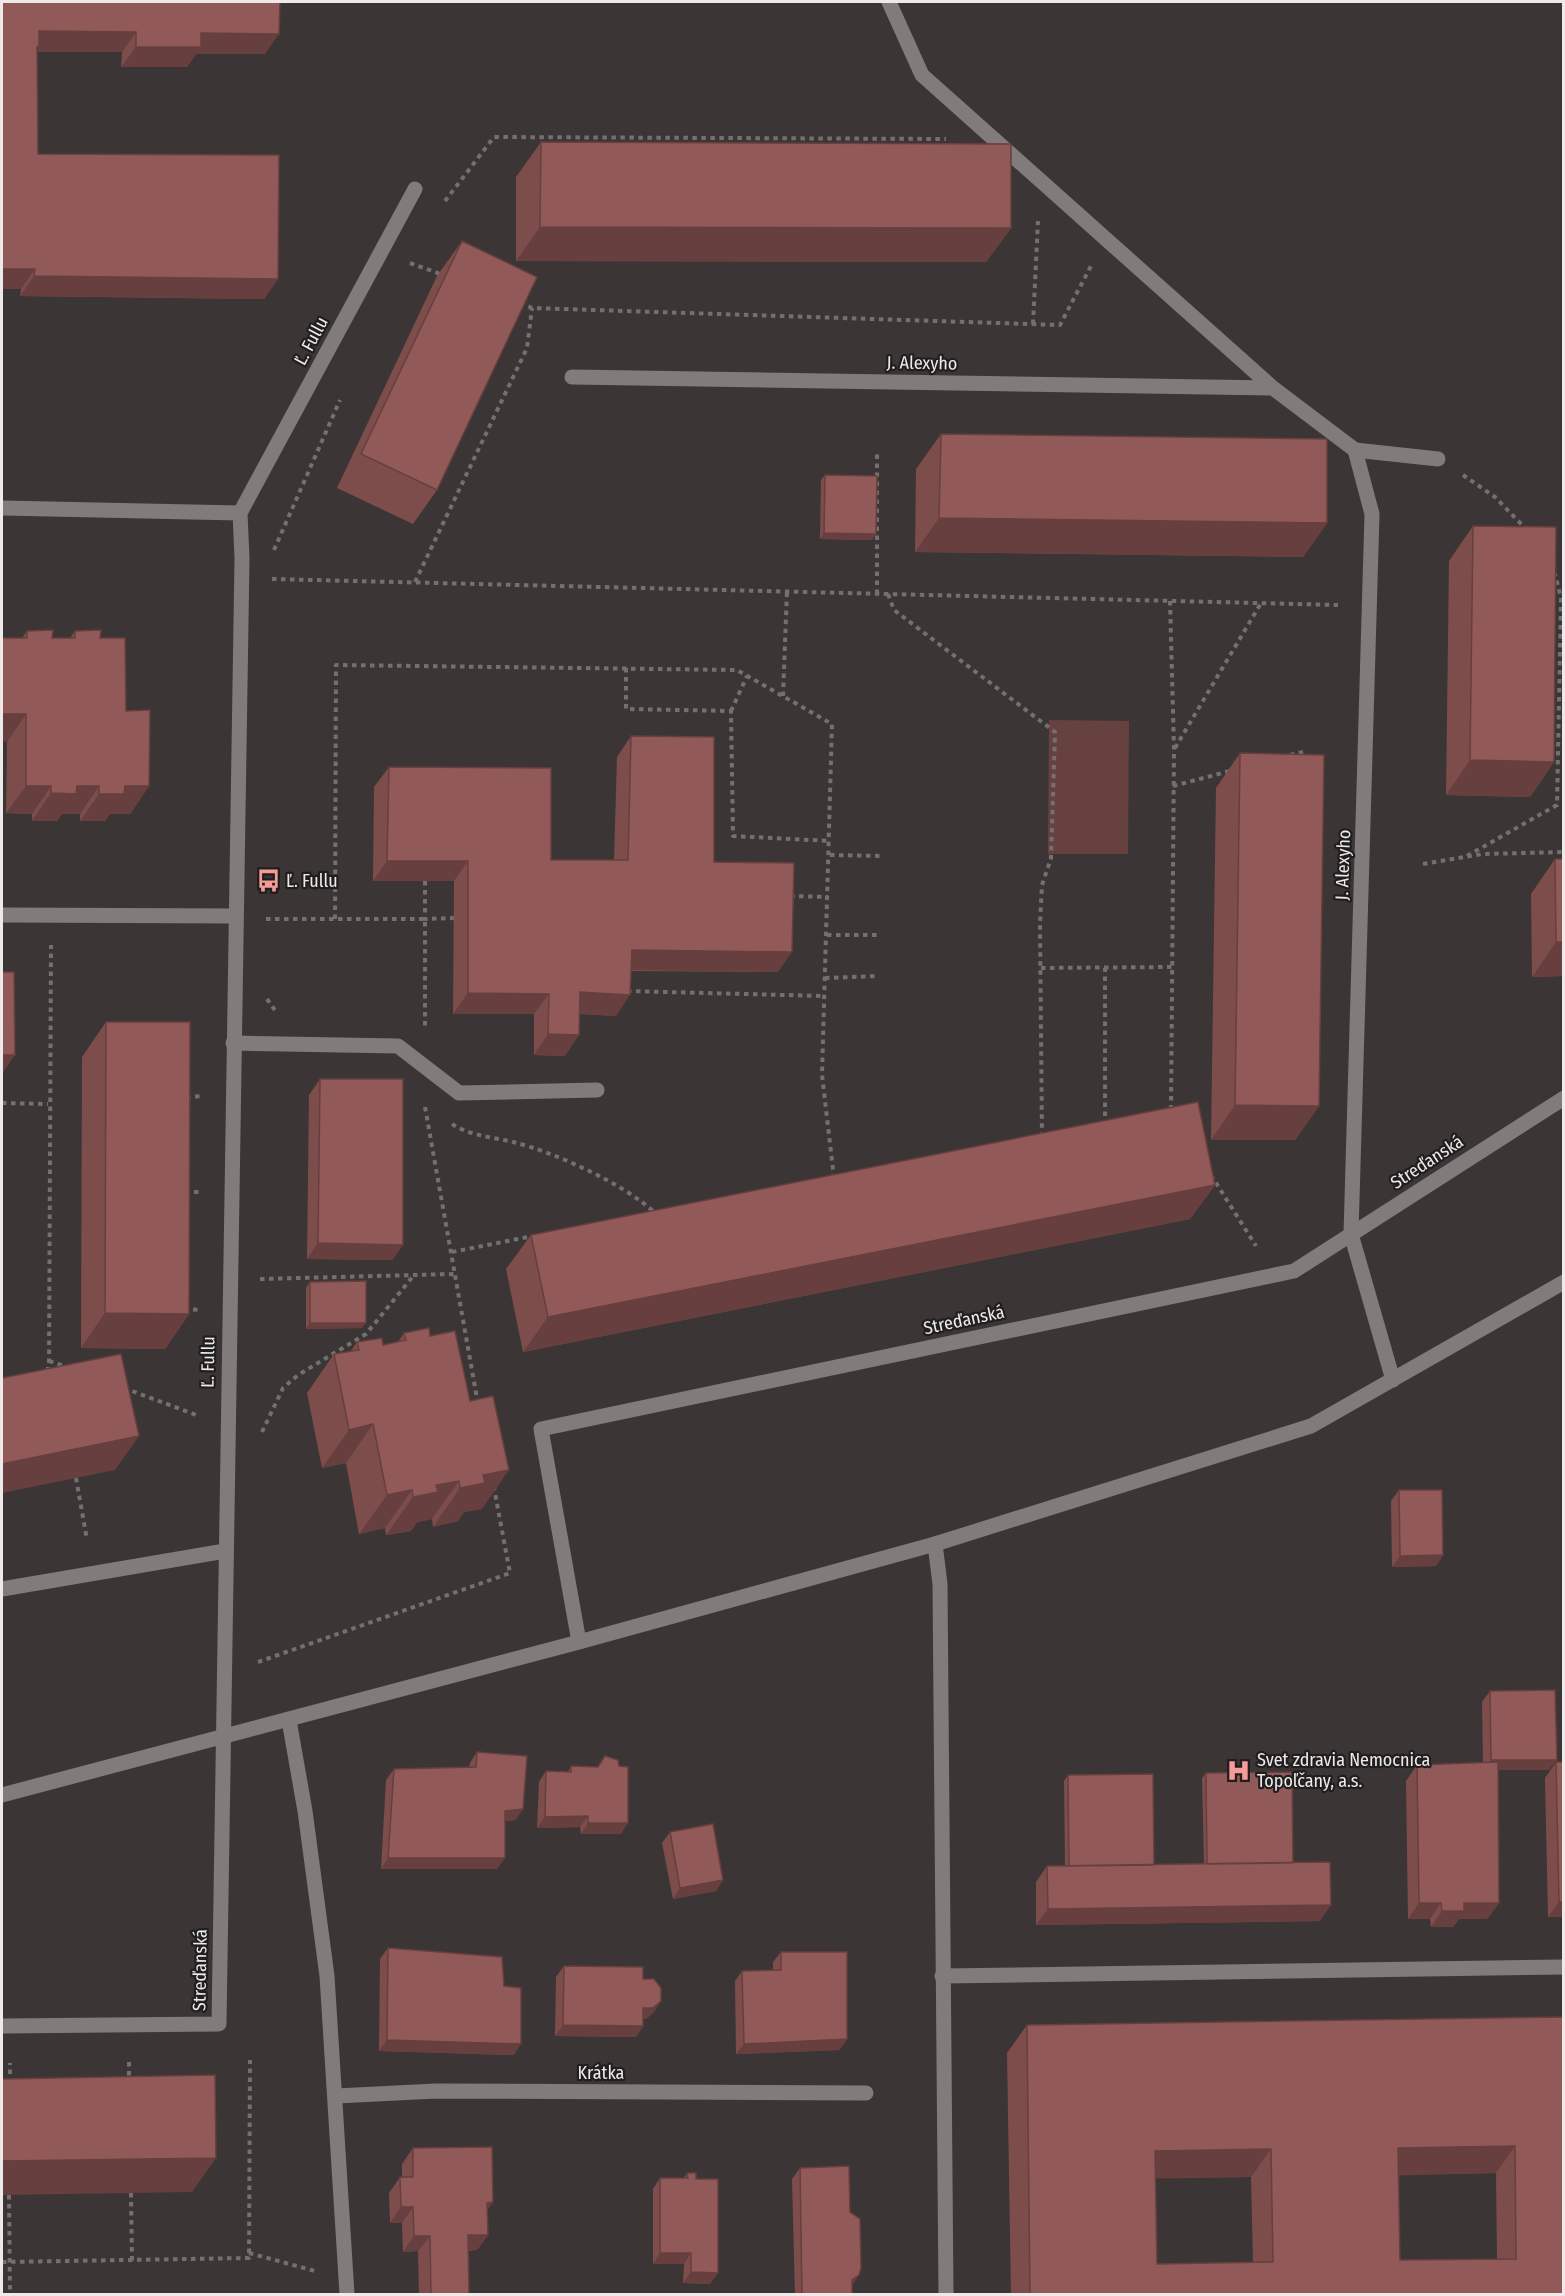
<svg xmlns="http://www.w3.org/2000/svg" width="1565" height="2296" viewBox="0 0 1565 2296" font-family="'Fira Sans Condensed',sans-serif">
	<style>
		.green { fill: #66413f }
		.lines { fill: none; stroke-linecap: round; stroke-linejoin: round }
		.path { stroke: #74706f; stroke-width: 4; stroke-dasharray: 4.5 4.5; stroke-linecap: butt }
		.lane { stroke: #827b7b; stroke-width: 15 }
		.street { stroke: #827b7b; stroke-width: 15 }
		.wall { fill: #7d4d4c; fill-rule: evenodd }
		.shaded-wall { fill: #663f3e }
		.building { fill: #915a58; stroke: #663f3e; stroke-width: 1.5; fill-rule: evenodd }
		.labels { text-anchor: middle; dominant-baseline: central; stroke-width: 4.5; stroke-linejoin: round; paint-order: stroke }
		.street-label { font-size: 18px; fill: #eeeaea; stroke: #201e1e }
		.poi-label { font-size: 18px; fill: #eeeaea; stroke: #201e1e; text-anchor: start }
	</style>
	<rect width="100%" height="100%" fill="#3b3635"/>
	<path class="green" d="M1049,720L1129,721L1128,854H1048Z"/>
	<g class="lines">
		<path class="path" d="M445,201L494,137L946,139
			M410,263L443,275
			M520,303L532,308L1060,325L1091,266
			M1033,324L1038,221
			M1463,475L1495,497L1527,530
			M274,550L340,400
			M272,579L1338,605
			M415,582L527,348L532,308
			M877,594V454
			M888,594L894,610L1055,732L1051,858L1042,885L1040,924L1042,1137
			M1170,601L1174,749L1171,1111
			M626,668V709L731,711L733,836L830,841
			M783,696L787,591
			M731,711L747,676
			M1175,748L1261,603
			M1290,755L1307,751
			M1173,786L1230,771
			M830,855L883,856
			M1467,856L1557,805L1561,598L1555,574
			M1423,864L1483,854L1564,852
			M425,881V919L454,918
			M790,896L828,897
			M266,919H425V1026
			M335,919L336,665L737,670L832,724L822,1075L834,1178
			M827,935H878
			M1041,968L1172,967
			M825,978L878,976
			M627,991L824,996
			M267,999L277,1013
			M186,1097L203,1096
			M2,1103L48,1104
			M425,1107L478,1404
			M452,1124C471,1136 492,1137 513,1142C554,1152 624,1184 654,1212
			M1105,1125V968
			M1211,1175L1256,1246
			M185,1192H202
			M452,1252L533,1236
			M260,1279L454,1274
			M184,1309L200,1310
			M49,1361L67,1367
			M46,1369H49L51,945
			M124,1388L199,1416
			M262,1432L283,1388L298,1375L366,1334L414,1275
			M76,1478L87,1540
			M258,1662L510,1573L494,1488
			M129,2062V2079
			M10,2083V2063
			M131,2193L132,2261
			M9,2195L10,2294
			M249,2253L315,2271
			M2,2262L249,2258L250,2060"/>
		<path class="lane" d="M1355,450L1438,459
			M233,1043L398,1046L459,1093L597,1090
			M935,1544L940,1584L946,2294
			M942,1976L1564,1967"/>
		<path class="street" d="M889,2L922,75L1273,388L1355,450L1372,514L1351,1234L1393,1380
			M572,377L1273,388
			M2,508L240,513L242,558L219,2024L2,2026
			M240,513L415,189
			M2,915L236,916
			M2,1589L225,1551
			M579,1642L541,1429L1294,1271L1564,1098
			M289,1720L305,1811L327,1976L347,2294
			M2,1795L579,1642L935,1544L1311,1426L1564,1282
			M336,2096L436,2091L866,2093"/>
	</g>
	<path class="wall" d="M2,2L265,54H196L187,67H121L122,52H37L38,154L278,279L264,299L20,296L21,289Z
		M541,142L1011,228L986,262L516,261V177Z
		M462,241L437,490L413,524L337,488L437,276Z
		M941,434L1327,523L1303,557L915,552L916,469Z
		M825,475L876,534L872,540L820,539L821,480Z
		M1473,526L1554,762L1530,797L1446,795L1449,561Z
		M27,631L52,638H70L75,631L100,638L126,711L149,786L130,814H110L105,821H80V814H62L57,821H32V814L6,813L7,742L22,638Z
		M631,736L714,862L778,972L631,971L616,1016L580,1014L565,1056L534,1055V1014H453L454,881H373L374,787L389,767L551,860H614L617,757Z
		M1240,753L1319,1106L1295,1140H1211L1216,788Z
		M1555,859H1563V976L1532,977L1531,894Z
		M106,1022L189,1314L165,1349L81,1348L82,1057Z
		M320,1079L403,1245L392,1260L307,1259L309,1095Z
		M1215,1185L1190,1219L523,1352L506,1269L531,1235Z
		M310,1282L362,1328L306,1329V1288Z
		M404,1333L430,1336L482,1509L464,1512L458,1521L433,1527L432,1519L417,1522L411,1531L386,1535L385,1528L359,1534L346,1463L322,1468L307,1393L334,1354L351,1351L357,1342L383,1345L398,1342Z
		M1399,1490L1443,1555L1436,1566L1392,1567L1391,1501Z
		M1490,1691L1549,1770H1498L1499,1903L1487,1919H1459L1453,1927H1431L1430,1919H1408L1406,1781L1417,1765L1483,1763L1482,1702Z
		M477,1752L516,1820L505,1821L497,1869H381L386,1780L394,1769L469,1768L470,1763Z
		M1556,1762H1563V1917H1548L1545,1778Z
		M571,1766L621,1834H581L580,1827L537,1828L539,1782L546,1771L568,1772Z
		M1206,1773L1293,1863L1320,1921L1036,1925V1882L1047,1866H1065L1064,1781L1068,1775L1154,1865L1204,1864L1202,1778Z
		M670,1832L723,1880L716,1891L673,1899L662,1843Z
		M388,1948L504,1986L514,2055L379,2051L380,1959Z
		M781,1952L847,2039L839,2050L736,2054L735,1981L742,1971L773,1970V1962Z
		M564,1966L643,1979L654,2012L646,2019H643V2026L636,2037L555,2036L556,1977Z
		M1563,2017V2295H1011L1007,2053L1027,2025ZM1496,2173L1497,2259L1400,2260L1398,2175ZM1251,2177L1253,2262L1157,2264L1155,2178Z
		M413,2148L493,2202L487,2210L488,2235L477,2250L468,2251L469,2295H419L418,2251L403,2252L402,2223H390L389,2193L400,2177H402V2164Z
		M800,2168L850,2212L859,2275L852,2285V2295H795L792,2179Z
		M687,2173L696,2179L710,2284L683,2283L684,2264H653V2189L660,2178H684Z"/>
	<path class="shaded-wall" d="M39,31L136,32L122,52H35Z
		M201,33L279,34L265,54H196L187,67H121L136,47Z
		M540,227L1011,228L986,262L516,261Z
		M2,269H35L21,289H2Z
		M34,276L278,279L264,299L20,296Z
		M939,518L1327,523L1303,557L915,552Z
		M824,533L876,534L872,540L820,539Z
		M2,714H26L7,742L2,741Z
		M1470,760L1554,762L1530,797L1446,795Z
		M26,786H51L32,814L6,813Z
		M77,786H99L80,814H62L57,821H32L51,793Z
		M125,786H149L130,814H110L105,821H80L99,794Z
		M387,861H468L454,881H373Z
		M1556,942H1563V976L1532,977Z
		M632,950L792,952L778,972L618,970Z
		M580,992L630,995L616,1016L566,1013Z
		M468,993L549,994L534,1014H453Z
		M548,1034L579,1035L565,1056L534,1055Z
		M2,1055H15L2,1074Z
		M1235,1105L1319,1106L1295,1140H1211Z
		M1215,1185L1190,1219L523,1352L548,1317Z
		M318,1243L403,1245L392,1260L307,1259Z
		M105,1313L189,1314L165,1349L81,1348Z
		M310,1323H366L362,1328L306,1329Z
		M373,1424L346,1463L322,1468L349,1430Z
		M139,1436L115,1470L2,1493V1464Z
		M509,1470L482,1509L464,1512L458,1521L433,1527L460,1488L483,1475Z
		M459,1481L432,1519L417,1522L411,1531L386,1535L413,1497L436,1485Z
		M412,1490L385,1528L359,1534L387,1495Z
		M1443,1555L1436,1566L1392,1567L1400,1556Z
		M1491,1760H1557L1549,1770H1483Z
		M523,1809L516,1820L498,1822L505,1811Z
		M588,1816L580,1827L537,1828L545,1817Z
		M588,1823H628L621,1834H581Z
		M388,1858H505L497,1869H381Z
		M723,1880L716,1891L673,1899L680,1888Z
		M1559,1902H1563V1917H1548Z
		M1419,1903H1441L1430,1919H1408Z
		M1464,1903H1499L1487,1919H1459L1453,1927H1431L1442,1911Z
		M1331,1905L1320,1921L1036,1925L1048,1909Z
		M661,2001L654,2012L646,2019H636L643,2008Z
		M563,2025L643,2026L636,2037L555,2036Z
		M847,2039L839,2050L736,2054L744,2044Z
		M387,2040L521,2044L514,2055L379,2051Z
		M1515,2146L1496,2173L1378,2176L1398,2148Z
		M1271,2149L1251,2177L1135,2179L1155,2151Z
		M216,2158L192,2192L2,2195V2161Z
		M493,2202L482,2218L487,2203Z
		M401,2207H413L402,2223H390Z
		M468,2235H488L477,2250L457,2251Z
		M414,2236H430L418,2251L403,2252Z
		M660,2253H691L684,2264H653Z
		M691,2272L718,2273L710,2284L683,2283Z
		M859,2275L851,2286L852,2280Z"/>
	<path class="building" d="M2,2H280L279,34L201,33V47H136V32L39,31V46L37,47L38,154L279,155L278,279L34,276L35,269H2Z
		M541,142L1011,144V228L540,227Z
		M462,241L537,277L437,490L361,454Z
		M941,434L1327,439V523L939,518Z
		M825,475L877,476L876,534L824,533Z
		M1473,526L1556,527L1554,762L1470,760Z
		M53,630L52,638H75V631L101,630L100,638H125L126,711L150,710L149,786H125L124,794H99V786H77L76,794L51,793V786H26V714H2V638H27V631Z
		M631,736L714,737V862L794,863L792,952L632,950L630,995L580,992L579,1035L548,1034L549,994L468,993V861H387L389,767L551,768V860H628Z
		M1240,753L1324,755L1319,1106L1235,1105Z
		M1555,859H1563V942H1556Z
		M2,972H14L15,1055H2Z
		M106,1022H190L189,1314L105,1313Z
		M320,1079H403V1245L318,1243Z
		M1198,1102L1215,1185L548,1317L531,1235Z
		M366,1281V1323H310V1282Z
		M429,1328L430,1336L455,1331L470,1401L493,1396L509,1470L483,1475L485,1483L460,1488L459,1481L436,1485L438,1492L413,1497L412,1490L387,1495L373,1424L349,1430L334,1354L359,1350L357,1342L382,1338L383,1345L406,1340L404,1333Z
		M121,1354L139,1436L2,1464V1378Z
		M1399,1490H1442L1443,1555L1400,1556Z
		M1555,1690L1557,1760H1491L1490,1691Z
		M477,1752L527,1756L523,1809L505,1811V1858H388L394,1769L476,1767Z
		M605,1756L618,1760L619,1766L628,1767V1823H588V1816L545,1817L546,1771L571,1772V1766L598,1767Z
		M1498,1762L1499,1903H1464V1911H1442L1441,1903H1419L1417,1765Z
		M1556,1762H1563V1902H1559Z
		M1292,1772L1293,1863L1207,1864L1206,1773Z
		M1153,1774L1154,1865L1069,1866L1068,1775Z
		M713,1824L723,1880L680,1888L670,1832Z
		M1330,1862L1331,1905L1048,1909L1047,1866Z
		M388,1948L502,1957L504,1986L521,1988V2044L387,2040Z
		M781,1952H847V2039L744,2044L742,1971L781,1970Z
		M564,1966L643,1967V1979H654L661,1988V2001L653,2008H643V2026L563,2025Z
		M1563,2017V2295H1030L1027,2025ZM1515,2146L1516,2259L1400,2260L1398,2148ZM1271,2149L1273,2262L1157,2264L1155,2151Z
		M215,2075L216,2158L2,2161V2079Z
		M492,2147L493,2202L487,2203L488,2235H468L469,2295H431L430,2236H414L413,2207H401L400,2177H413V2148Z
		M849,2166L850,2212L860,2219L861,2268L859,2275L852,2280V2295H802L800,2168Z
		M687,2173H696V2179H718V2273L691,2272V2253H660V2178H688Z"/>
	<defs>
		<symbol id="bus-bare" viewBox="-9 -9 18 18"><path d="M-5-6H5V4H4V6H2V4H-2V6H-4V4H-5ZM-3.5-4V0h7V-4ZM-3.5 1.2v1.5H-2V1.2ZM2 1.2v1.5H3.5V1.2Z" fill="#f59b98" stroke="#201e1e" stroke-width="2.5" paint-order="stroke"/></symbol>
		<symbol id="hospital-bare" viewBox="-9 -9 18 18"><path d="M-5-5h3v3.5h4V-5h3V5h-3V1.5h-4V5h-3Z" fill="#f59b98" stroke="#201e1e" stroke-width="2.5" paint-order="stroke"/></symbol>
	</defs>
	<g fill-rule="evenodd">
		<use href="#bus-bare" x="252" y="864" width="33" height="33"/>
		<use href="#hospital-bare" x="1222" y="1754" width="33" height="33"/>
	</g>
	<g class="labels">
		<g class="street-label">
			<text transform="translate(311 341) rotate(-62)">Ľ. Fullu</text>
			<text transform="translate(922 363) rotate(1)">J. Alexyho</text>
			<text transform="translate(1343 865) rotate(-88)">J. Alexyho</text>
			<text transform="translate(1427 1162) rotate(-33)">Streďanská</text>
			<text transform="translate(964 1320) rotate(-12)">Streďanská</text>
			<text transform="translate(208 1362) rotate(-89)">Ľ. Fullu</text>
			<text transform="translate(200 1970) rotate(-89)">Streďanská</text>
			<text x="601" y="2073">Krátka</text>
		</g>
		<g class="poi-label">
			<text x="286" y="881">Ľ. Fullu</text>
			<text x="1257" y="1760">Svet zdravia Nemocnica<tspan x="1257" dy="21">Topoľčany, a.s.</tspan></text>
		</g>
	</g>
	<rect width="1565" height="2296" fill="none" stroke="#eeeaea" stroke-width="6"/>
</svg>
